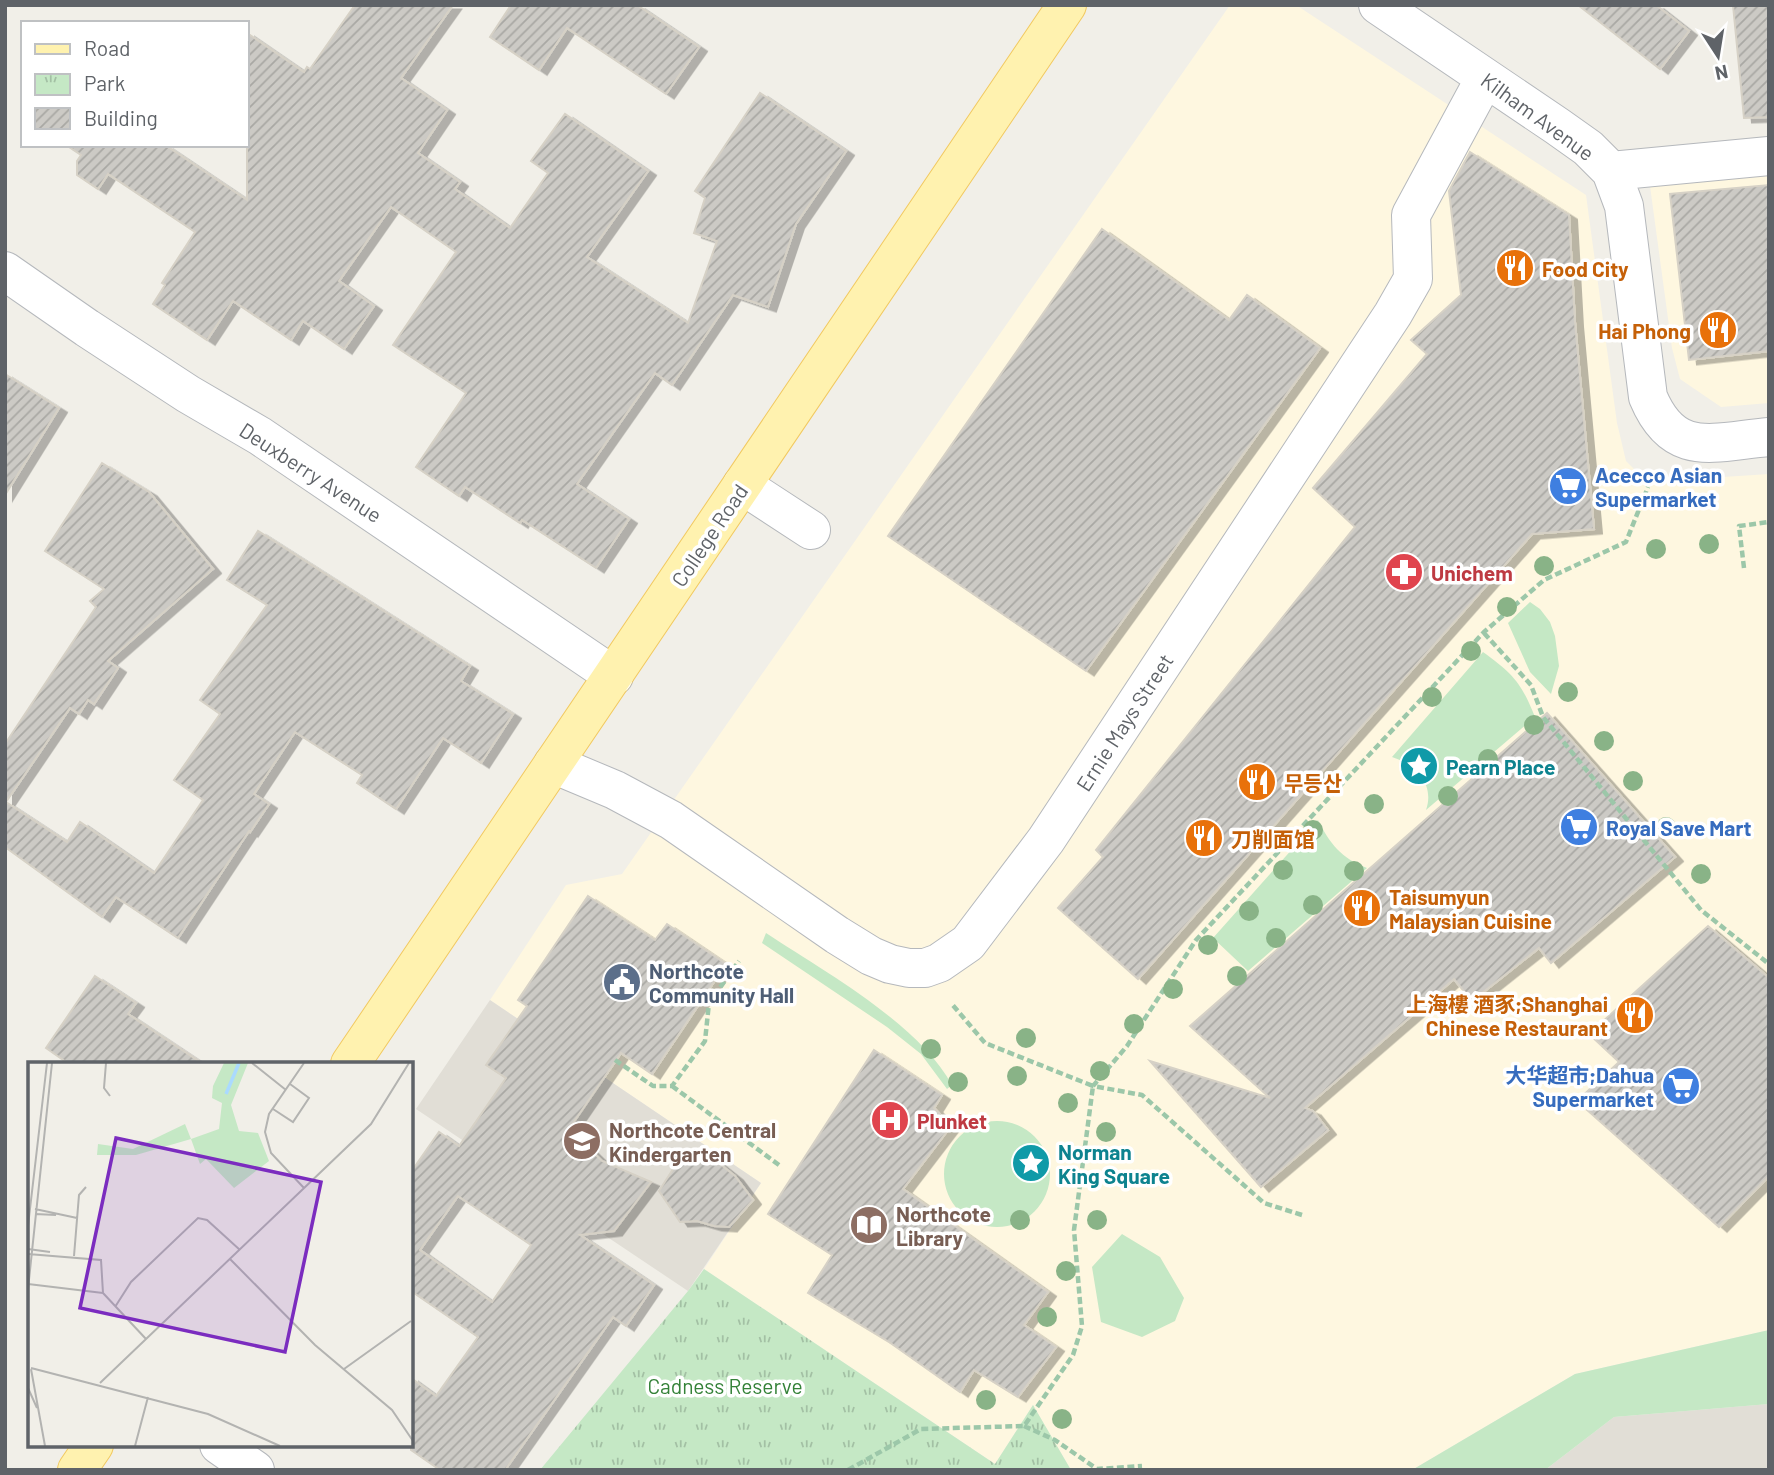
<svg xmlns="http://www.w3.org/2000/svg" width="1774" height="1475" viewBox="0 0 1774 1475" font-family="Barlow,'Noto Sans SC','Noto Sans KR',sans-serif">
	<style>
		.commercial { fill: #fef7e0 }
		.education { fill: #e1ded6 }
		.green { fill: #c5e8c5 }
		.park { fill: url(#park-tufts) }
		.building { fill: url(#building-hatch); stroke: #d6d1c6; stroke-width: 2; fill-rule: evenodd; filter: url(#shadow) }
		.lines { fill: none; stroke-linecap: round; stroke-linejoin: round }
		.minor-casing { stroke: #b5b8bc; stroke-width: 40 }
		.major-casing { stroke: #f2c960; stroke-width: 40 }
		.path { stroke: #9cc7a9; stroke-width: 4.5; stroke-dasharray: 7 3.5; stroke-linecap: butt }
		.minor { stroke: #fff; stroke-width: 38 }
		.major { stroke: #fff2af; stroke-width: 38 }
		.tree { fill: #89b387 }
		.labels { text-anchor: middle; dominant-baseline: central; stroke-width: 7; stroke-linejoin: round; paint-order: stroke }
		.street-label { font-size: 21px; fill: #5f6368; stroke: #fff }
		.food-label { font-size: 21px; font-weight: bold; fill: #c56008; stroke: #fff; text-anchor: start }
		.shop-label { font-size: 21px; font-weight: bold; fill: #366cbe; stroke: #fff; text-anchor: start }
		.health-label { font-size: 21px; font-weight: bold; fill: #be3a42; stroke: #fff; text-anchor: start }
		.culture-label { font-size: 21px; font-weight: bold; fill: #0d838f; stroke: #fff; text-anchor: start }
		.service-label { font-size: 21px; font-weight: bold; fill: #4e5e75; stroke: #fff; text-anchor: start }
		.education-label { font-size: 21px; font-weight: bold; fill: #785e54; stroke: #fff; text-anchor: start }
		.park-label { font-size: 21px; fill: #348238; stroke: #fff }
		.inset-river { fill: none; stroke: #aadaff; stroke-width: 3.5 }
		.inset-road { fill: none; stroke: #b3b3b1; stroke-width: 2 }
		.view { fill: #7b2cbf; fill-opacity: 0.15; stroke: #7b2cbf; stroke-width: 3.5 }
		.inset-edge { fill: none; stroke: #5f6368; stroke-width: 3.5 }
	</style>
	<defs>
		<pattern id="park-tufts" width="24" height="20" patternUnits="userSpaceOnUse" patternTransform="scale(1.75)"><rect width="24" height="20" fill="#c5e8c5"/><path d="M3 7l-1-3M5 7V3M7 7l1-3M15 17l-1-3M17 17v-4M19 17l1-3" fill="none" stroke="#a3c0a4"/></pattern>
		<pattern id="building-hatch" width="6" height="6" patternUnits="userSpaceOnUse" patternTransform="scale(1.75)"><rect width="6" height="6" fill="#cccac5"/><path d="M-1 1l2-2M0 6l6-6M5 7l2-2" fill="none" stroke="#a9a8a4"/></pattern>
		<filter id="shadow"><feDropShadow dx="8" dy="4.5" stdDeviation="0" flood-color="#0004"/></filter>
	</defs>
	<rect width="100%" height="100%" fill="#f1efe8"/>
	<path class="commercial" d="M1230,5H1296L1586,195L1617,423L1626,461L1647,482L1769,474V1330L1575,1374L1412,1470H1071L1033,1405L995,1464L704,1269L761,1183L490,1000L566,885L622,874Z
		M1769,173V403L1721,407L1680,379L1672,348L1650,186Z"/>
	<path class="education" d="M490,1000L761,1183L688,1291L416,1109Z
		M1769,1404V1470H1545L1614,1417Z"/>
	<path class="green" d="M1530,602L1540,609L1550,622L1555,636L1559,666L1551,694L1530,672L1508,623Z
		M1483,652C1513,674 1521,682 1535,717L1426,810C1435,784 1416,765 1392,757Z
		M1318,820C1330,844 1341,858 1367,868L1248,971L1213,938Z
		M766,933C825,972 918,1023 952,1085L947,1089L921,1054L887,1027L762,943Z
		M944 1174a53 53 0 1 1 106 0a53 53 0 1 1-106 0Z
		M1122,1234L1160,1257L1184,1298L1175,1321L1142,1337L1101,1322L1092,1267Z
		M1769,1330V1404L1614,1417L1545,1470H1412L1575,1374Z"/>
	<path class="park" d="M704,1269L995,1464L1033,1405L1071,1470H540L688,1291Z"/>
	<path class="building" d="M355,5H453L401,78L447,110L418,153L460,182L455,189L510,228L548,173L531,161L565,114L648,171L587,257L688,323L717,241L694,233L705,198L695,191L760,93L846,151L796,224L768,307L733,295L672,385L655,373L577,484L629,519L596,568L522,520L520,523L465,487L459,496L416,467L466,393L393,345L456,252L391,207L339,281L374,306L344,349L303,321L291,340L233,301L207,340L153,304L165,285L162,283L195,232L108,174L98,189L77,175V161L81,155L66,145H165L247,200V33L304,72L307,67L310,69Z
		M511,5H637L699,47L666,94L567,28L539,70L490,37Z
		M1578,5H1656L1689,31L1660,69Z
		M1733,5H1769V117L1744,118Z
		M1470,152L1569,215L1575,322L1594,529L1532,534L1138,979L1058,908L1103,857L1096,850L1355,527L1313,488L1427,354L1411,340L1461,295L1449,191Z
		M1769,185V351L1689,360L1670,194Z
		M1102,229L1229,320L1247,295L1320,348L1086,671L888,536Z
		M5,374L59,408L5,495Z
		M102,463L149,492L213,569L108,661L118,668L94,704L88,700L79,714L70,708L6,802L67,842L80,822L154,873L203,800L174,780L220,714L200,700L267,605L227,580L258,531L470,666L461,681L513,714L481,763L443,738L396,809L357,783L362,775L295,732L254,794L269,804L250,832L249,831L178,938L116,897L102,917L5,847V744L96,607L90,601L104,589L45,551Z
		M1547,713L1675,857L1551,963L1539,948L1472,1001L1454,979L1305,1108L1313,1111L1328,1130L1261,1187L1150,1061L1270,1098L1190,1026Z
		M588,896L655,940L667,924L726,964L652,1074L621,1053L569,1129L602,1161L651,1182L614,1231L580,1235L654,1285L626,1326L613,1317L505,1470H440L411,1450V1378L436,1396L478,1337L411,1291V1172L439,1132L459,1146L506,1078L486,1065L527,1006L518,1000ZM458,1196L531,1245L492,1302L420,1250Z
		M1708,926L1769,978V1176L1719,1227L1577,1101L1619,1062L1589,1034Z
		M95,976L136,1003L128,1014L203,1064H69L46,1048Z
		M874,1050L942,1095L934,1108L951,1126L903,1189L1048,1292L1024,1325L1056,1347L1018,1397L974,1370L960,1392L889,1342L808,1293L832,1255L768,1214Z
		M684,1152L698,1158L715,1160L735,1176L753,1200L729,1227L714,1226L697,1221L680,1222L659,1191Z"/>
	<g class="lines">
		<defs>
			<path id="minor" d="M1378,5L1557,126L1588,148L1611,171L1624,206L1648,397C1674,459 1712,442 1769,437
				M1611,171L1769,156
				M5,271L87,328L188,394L260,436L614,676
				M742,485L811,530
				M553,764L615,790L671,820L837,935L871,956L890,964L909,968H925L939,963L968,943L1046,840L1393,314L1413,279L1411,215L1485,78
				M219,1445L255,1470"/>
			<path id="major" d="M350,1064L1067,5
				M77,1470L94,1445"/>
		</defs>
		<use href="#minor" class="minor-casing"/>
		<use href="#major" class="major-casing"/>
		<path class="path" d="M1744,568L1739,526L1769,522
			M1484,633L1531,685L1543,717L1701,910L1769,964
			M615,1060L653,1086H672L705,1041L709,1003L739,961
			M672,1086L779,1165
			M1302,1215L1264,1203L1142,1095L1093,1086L1127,1046L1196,940L1484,632L1544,580L1626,542L1648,487
			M1024,1426L1055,1440L1097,1469L1142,1466
			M848,1470L921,1429L1024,1426L1073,1355L1082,1326L1074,1230L1093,1086L985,1043L951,1003"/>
		<use href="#minor" class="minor"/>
		<use href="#major" class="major"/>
	</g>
	<g class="tree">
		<circle cx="1709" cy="544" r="10"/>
		<circle cx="1656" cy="549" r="10"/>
		<circle cx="1544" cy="566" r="10"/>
		<circle cx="1507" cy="607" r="10"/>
		<circle cx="1471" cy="651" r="10"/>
		<circle cx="1568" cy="692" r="10"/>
		<circle cx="1432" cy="697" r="10"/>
		<circle cx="1534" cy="725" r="10"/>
		<circle cx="1604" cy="741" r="10"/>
		<circle cx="1488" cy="759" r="10"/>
		<circle cx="1633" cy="781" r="10"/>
		<circle cx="1448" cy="796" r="10"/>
		<circle cx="1374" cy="804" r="10"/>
		<circle cx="1666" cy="827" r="10"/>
		<circle cx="1313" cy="830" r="10"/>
		<circle cx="1283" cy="870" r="10"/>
		<circle cx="1354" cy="871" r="10"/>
		<circle cx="1701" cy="874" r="10"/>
		<circle cx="1313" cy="905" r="10"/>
		<circle cx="1249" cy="911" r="10"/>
		<circle cx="1276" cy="938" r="10"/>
		<circle cx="1208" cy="945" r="10"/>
		<circle cx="1237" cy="976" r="10"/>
		<circle cx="1173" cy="989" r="10"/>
		<circle cx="1134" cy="1024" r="10"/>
		<circle cx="1026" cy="1038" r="10"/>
		<circle cx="931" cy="1049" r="10"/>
		<circle cx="1100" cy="1071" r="10"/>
		<circle cx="1017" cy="1076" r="10"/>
		<circle cx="958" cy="1082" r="10"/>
		<circle cx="1068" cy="1103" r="10"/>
		<circle cx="1106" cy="1132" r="10"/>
		<circle cx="1020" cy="1220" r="10"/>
		<circle cx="1097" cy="1220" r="10"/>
		<circle cx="1066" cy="1271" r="10"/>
		<circle cx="1047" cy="1317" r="10"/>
		<circle cx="986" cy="1400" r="10"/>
		<circle cx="1062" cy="1419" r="10"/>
	</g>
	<defs>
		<symbol id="restaurant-disc" viewBox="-11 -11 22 22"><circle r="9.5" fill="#e8710a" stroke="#fff"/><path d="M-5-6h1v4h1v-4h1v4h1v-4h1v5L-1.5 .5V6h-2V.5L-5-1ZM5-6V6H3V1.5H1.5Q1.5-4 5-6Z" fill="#fff"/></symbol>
		<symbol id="supermarket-disc" viewBox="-11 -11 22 22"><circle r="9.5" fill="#3f7fe0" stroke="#fff"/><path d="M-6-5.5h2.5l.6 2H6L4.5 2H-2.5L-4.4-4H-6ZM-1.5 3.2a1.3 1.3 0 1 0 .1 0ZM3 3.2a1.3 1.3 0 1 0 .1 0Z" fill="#fff"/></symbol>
		<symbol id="pharmacy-disc" viewBox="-11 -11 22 22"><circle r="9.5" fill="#e0444e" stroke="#fff"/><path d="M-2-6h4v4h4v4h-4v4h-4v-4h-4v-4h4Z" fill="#fff"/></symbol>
		<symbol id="sight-disc" viewBox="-11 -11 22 22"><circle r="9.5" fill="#0f9aa8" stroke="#fff"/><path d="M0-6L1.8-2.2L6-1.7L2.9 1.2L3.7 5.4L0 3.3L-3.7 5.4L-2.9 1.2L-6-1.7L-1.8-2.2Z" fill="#fff"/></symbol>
		<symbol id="civic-disc" viewBox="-11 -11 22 22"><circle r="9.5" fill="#5c6f8a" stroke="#fff"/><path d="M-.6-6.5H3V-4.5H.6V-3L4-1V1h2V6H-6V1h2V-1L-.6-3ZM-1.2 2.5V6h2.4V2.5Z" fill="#fff"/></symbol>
		<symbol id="hospital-disc" viewBox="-11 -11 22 22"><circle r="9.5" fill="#e0444e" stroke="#fff"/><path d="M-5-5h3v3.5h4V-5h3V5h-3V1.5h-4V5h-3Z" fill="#fff"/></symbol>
		<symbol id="school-disc" viewBox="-11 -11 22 22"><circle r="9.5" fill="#8d6e63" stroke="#fff"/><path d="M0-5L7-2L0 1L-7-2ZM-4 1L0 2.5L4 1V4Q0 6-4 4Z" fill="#fff"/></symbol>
		<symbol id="library-disc" viewBox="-11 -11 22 22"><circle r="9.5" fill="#8d6e63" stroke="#fff"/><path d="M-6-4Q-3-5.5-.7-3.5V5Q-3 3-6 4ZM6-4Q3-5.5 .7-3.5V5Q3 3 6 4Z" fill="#fff"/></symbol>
	</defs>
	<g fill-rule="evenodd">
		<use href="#restaurant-disc" x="1493" y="246" width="44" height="44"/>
		<use href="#restaurant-disc" x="1696" y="308" width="44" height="44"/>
		<use href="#supermarket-disc" x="1546" y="464" width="44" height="44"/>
		<use href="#pharmacy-disc" x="1382" y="550" width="44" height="44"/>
		<use href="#sight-disc" x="1397" y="744" width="44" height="44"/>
		<use href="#restaurant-disc" x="1235" y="760" width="44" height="44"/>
		<use href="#supermarket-disc" x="1557" y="805" width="44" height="44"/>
		<use href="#restaurant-disc" x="1182" y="816" width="44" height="44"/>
		<use href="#restaurant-disc" x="1340" y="886" width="44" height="44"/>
		<use href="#civic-disc" x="600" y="960" width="44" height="44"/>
		<use href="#restaurant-disc" x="1613" y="993" width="44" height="44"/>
		<use href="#supermarket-disc" x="1659" y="1064" width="44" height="44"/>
		<use href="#hospital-disc" x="868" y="1098" width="44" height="44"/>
		<use href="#school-disc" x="560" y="1119" width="44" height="44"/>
		<use href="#sight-disc" x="1009" y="1141" width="44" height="44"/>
		<use href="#library-disc" x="847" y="1203" width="44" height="44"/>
	</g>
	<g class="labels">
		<g class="street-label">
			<text transform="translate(1538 116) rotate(36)">Kilham Avenue</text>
			<text transform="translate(311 472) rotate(33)">Deuxberry Avenue</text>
			<text transform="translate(709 535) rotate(-56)">College Road</text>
			<text transform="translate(1124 722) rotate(-57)">Ernie Mays Street</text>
		</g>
		<g class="food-label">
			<text x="1542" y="268">Food City</text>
			<text x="1691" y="330" text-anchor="end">Hai Phong</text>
			<text x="1284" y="782">무등산</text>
			<text x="1231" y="838">刀削面馆</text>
			<text x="1389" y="896">Taisumyun<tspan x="1389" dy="24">Malaysian Cuisine</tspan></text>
			<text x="1608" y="1003" text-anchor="end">上海樓 酒豕;Shanghai<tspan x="1608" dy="24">Chinese Restaurant</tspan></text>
		</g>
		<g class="shop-label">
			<text x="1595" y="474">Acecco Asian<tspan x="1595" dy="24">Supermarket</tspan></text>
			<text x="1606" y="827">Royal Save Mart</text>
			<text x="1654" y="1074" text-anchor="end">大华超市;Dahua<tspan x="1654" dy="24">Supermarket</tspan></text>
		</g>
		<g class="health-label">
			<text x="1431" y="572">Unichem</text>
			<text x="917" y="1120">Plunket</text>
		</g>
		<g class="culture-label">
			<text x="1446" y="766">Pearn Place</text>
			<text x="1058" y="1151">Norman<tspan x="1058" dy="24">King Square</tspan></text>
		</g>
		<g class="service-label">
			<text x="649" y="970">Northcote<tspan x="649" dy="24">Community Hall</tspan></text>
		</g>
		<g class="education-label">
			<text x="609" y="1129">Northcote Central<tspan x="609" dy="24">Kindergarten</tspan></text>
			<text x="896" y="1213">Northcote<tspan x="896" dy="24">Library</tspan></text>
		</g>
		<g class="park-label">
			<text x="725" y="1385">Cadness Reserve</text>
		</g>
	</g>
	<g transform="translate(28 1062)">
		<rect width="385" height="385" fill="#f1efe8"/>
		<path d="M157,62L163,77L108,93H69L70,82L105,87Z" fill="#c5e8c5"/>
		<path d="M196,1H220L203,43L211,69L230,71L241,99L206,126L178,97L172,102L163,77L191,67L194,41L184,36L185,24Z" fill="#c5e8c5"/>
		<path class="inset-river" d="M198,32L211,1"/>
		<path class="inset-road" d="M78,1L76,26L82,34M224,1L258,28M245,47L265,60L281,36L262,22M276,126L243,91L237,70L241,52L276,1M7,147L49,156M7,152L28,153M0,164L19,1M0,187L22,190M0,192L73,198L75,231L118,277M46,194L51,133L58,125M202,197L287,283L364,348L385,379M0,222L75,231M0,227L24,1M87,245L103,220L170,156L179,158L212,188M3,306L180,352L252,384M3,307L17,384M316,307L383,259M72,321L343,62L381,1M0,326L9,346M107,384L120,335"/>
		<path class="view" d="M88,76L293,120L257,290L52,246Z"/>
		<rect width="385" height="385" class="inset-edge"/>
	</g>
	<rect width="1774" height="1475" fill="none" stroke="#5f6368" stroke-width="14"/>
	<rect x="21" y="21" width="228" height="126" fill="#ffffff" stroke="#bfc1c3" stroke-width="2"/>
	<rect x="35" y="44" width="35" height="10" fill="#fff2af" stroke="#bfc1c3" stroke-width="2"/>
	<text x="84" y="56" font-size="21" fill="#5f6368">Road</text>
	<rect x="35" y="74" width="35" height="21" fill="url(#park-tufts)" stroke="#bfc1c3" stroke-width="2"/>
	<text x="84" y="91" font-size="21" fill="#5f6368">Park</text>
	<rect x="35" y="108" width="35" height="21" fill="url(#building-hatch)" stroke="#bfc1c3" stroke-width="2"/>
	<text x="84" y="126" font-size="21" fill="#5f6368">Building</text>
	<g transform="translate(1718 56) rotate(168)" stroke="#ffffff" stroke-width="5" paint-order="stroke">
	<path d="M0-5L12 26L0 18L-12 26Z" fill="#5f6368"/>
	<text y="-10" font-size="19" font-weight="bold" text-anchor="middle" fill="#5f6368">N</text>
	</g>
</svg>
